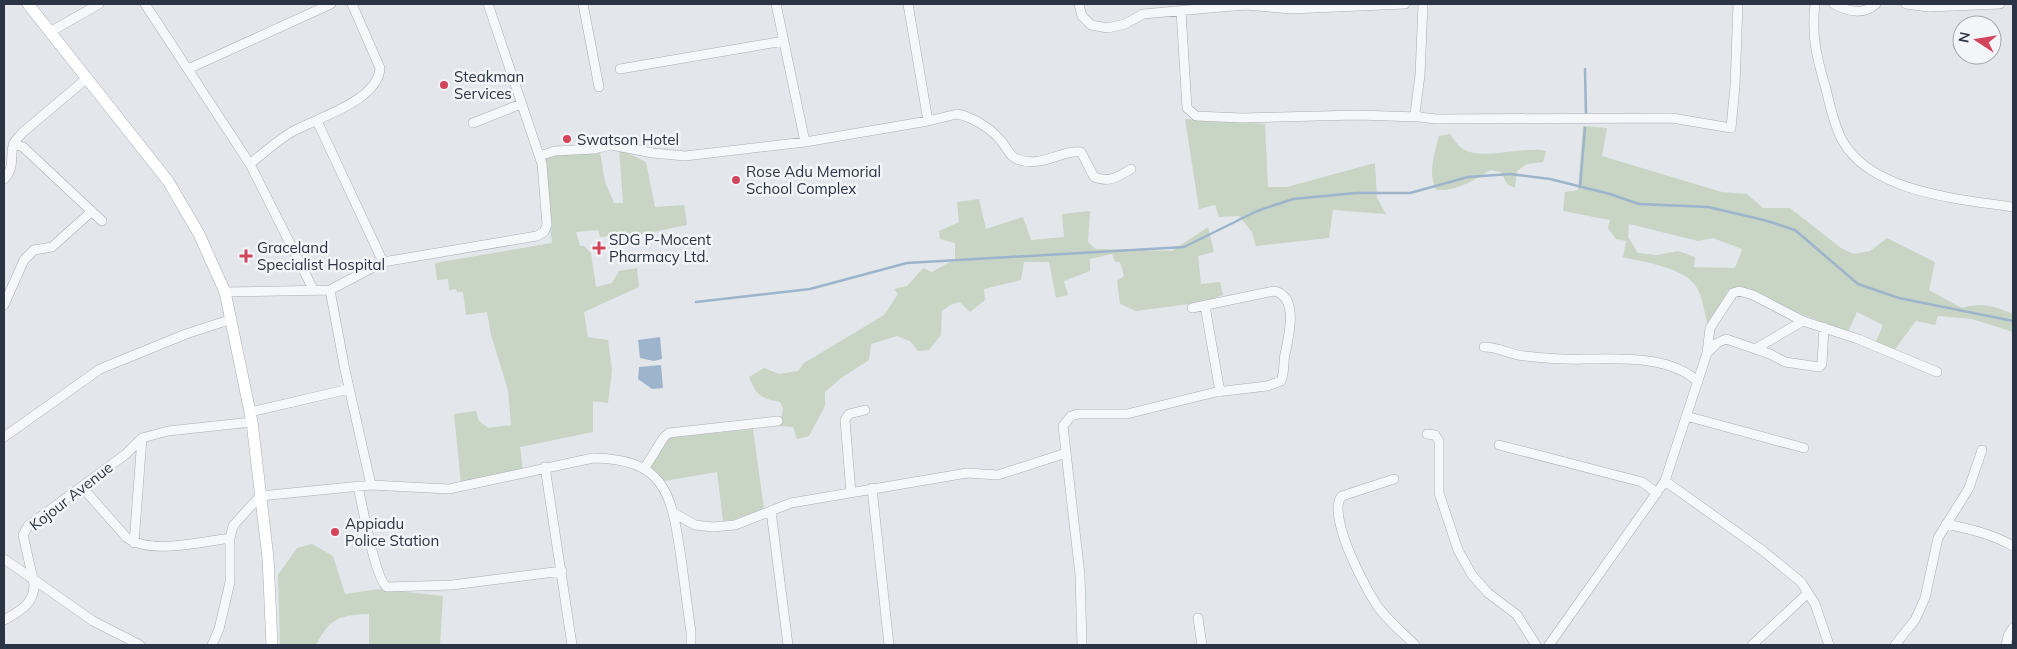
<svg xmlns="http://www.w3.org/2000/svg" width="2017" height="649" viewBox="0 0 2017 649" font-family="Mulish,sans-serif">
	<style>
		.green { fill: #c8d5c4; fill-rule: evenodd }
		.water { fill: #9db4cc }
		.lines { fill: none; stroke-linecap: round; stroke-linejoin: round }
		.stream { stroke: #9db4cc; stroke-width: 2.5 }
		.street-casing { stroke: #a8adb6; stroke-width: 10 }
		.secondary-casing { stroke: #a8adb6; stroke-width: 12 }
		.street { stroke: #f6f7f9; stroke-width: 9 }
		.secondary { stroke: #fff; stroke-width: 11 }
		.poi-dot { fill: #d3455b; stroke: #f3f5f8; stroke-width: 2 }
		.labels { text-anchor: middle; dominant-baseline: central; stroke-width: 5; stroke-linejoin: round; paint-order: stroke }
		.poi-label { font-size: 15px; fill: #2a3444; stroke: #f3f5f8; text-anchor: start }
		.street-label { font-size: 15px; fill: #2a3444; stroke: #f3f5f8 }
	</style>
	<rect width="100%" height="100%" fill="#e3e6eb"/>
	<path class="green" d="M1185,119L1265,124L1268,187H1287L1375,163L1377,198L1386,214L1333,210L1329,238L1256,246L1252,232L1239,216L1219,217L1215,205L1199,209Z
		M1583,126L1607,128L1602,156L1722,192L1747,194L1763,208H1790L1841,248L1854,254L1870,251L1887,238L1935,262L1929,290L1962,308C1983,302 1993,306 2013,314V332L1972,319L1938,316L1935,325L1916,321L1893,352L1875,344L1883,325L1857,312L1848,332L1737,289L1728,290L1710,323L1707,322C1704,311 1702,294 1695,285C1682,267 1643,262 1623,257L1626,241L1616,239L1608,228L1610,220L1563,211L1565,192L1578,190ZM1629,224L1698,241L1713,238L1742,249L1735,268L1694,267L1695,257L1678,251L1657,255L1638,253L1628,237Z
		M1450,134C1453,138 1456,143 1460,147C1478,163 1523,145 1546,151L1543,162L1527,164L1517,171L1515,188L1507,184L1501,172L1490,170C1474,181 1456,191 1436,190C1428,171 1434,155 1439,136Z
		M619,149L646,162L655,207L684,205L687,225L629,237L626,234L600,237L598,230L576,232L580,246H584L591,253L596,287L612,283L619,271L637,268L639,287L584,312L588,337L608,340L612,370L608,403L593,401V432L520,447L523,470L461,484L454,414L476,411L479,421L488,428L511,425L508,390L491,335L487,312L466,315L463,292H457L456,289L449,290L448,279L437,280L435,263L552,243L542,158L554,154L600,152L605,182L614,203H623Z
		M979,199L986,229L1023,217L1031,240L1064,237L1062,214L1090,211L1088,242L1096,249L1172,251L1208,227L1214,252L1198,256L1201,284L1220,282L1223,295L1204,302L1136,311L1120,304L1117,281L1124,276L1120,262H1115L1112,254L1090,259V271L1064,281L1068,295L1056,298L1049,262H1024L1021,280L984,289L985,300L970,312L960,302L950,305L942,311L941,335L929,350L918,351L910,341L897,336L871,344L869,360L841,378L825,392V406L809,436L797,439L793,427L780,426L783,408L780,402C760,398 757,396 749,377L764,368L779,374L798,371L804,363L884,315L898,294L894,289L907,286L923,268L932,272L955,259V243L940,239L939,231L959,222L957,202Z
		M753,429L764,509L733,520L723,521L717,472L664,481L654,472L651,465L668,438Z
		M312,544L333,556L345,594L380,589L443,596L440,645H369V614C339,615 330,618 316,645H280L278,575L297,548Z"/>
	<path class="water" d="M660,337L662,359L654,361L640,358L638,340Z
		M661,365L663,388L652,389L638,379L639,367Z"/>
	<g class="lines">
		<path class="stream" d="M1585,69L1586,115
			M1580,187L1585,128
			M696,302L810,289L907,263L1184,247L1257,211L1293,199L1356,193H1410L1468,177L1510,174L1550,179L1610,194L1639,204L1708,207L1764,220L1795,230L1858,284L1899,298L2013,321"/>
		<defs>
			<path id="street" d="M145,4L250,164L314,291
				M583,4L599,87
				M776,4L805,142
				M908,4L928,121
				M1079,4L1082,16L1091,25L1108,28L1125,24L1143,14L1221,7L1246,5L1291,9L1405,4
				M1423,4L1420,75L1415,113L1419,117L1436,119L1672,118L1731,128L1735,86L1738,4
				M1815,4C1811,36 1817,59 1826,89C1830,106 1834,125 1842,140C1871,193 1960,199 2013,207
				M1834,4C1848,12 1864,15 1876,4
				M1906,4L1929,7L2000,4
				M1181,11L1187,108L1196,116L1242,118L1357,115L1419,117
				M50,32L99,4
				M188,69L331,4
				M620,69L784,41
				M317,121L383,262
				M473,123L521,104
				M13,144L23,147L102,221
				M539,156L555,151L594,149L611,145L653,153L685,156L805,142L928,121L957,114C973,117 992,129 1002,142C1007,148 1009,156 1017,159C1040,169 1063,149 1081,152L1094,177C1110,183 1117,177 1131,169
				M250,164C263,153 276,142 290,133C315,118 378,102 380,68L352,4
				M4,179C16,167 9,155 14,143C15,140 20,136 22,133L86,79
				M330,290L345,370L371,485
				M225,292L330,290L383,262L537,236L544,232L547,225L542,164L488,4
				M4,305L24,260L34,250L52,247L92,211
				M1205,306L1220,392
				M1484,347C1499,347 1511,355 1525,356C1544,358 1564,360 1583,359C1619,359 1670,355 1698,382
				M1755,349L1803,321
				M1707,353L1717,343L1726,339L1770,354L1785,362L1819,367L1822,364L1824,327
				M250,412L349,389
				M1686,416L1804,448
				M1427,434L1435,435L1439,441V493L1458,550L1472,575L1488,593L1517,615L1536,645
				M4,437L100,369L186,334L232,319
				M1499,445L1642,482L1657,493
				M545,467L572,645
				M644,469L664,437L669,433L778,421
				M1394,479L1342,496C1325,513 1368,596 1382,612C1392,624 1404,634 1415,645
				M1665,481L1762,550L1801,582L1815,604L1829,645
				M358,486C362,504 375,579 387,587L452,585L562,571
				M82,487L126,537C149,555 201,542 230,538
				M872,488L889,645
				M851,493L845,420L849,414L865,410
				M771,511L788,645
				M674,513L695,525L713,527L735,525L791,503L967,473L998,475L1066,453
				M1946,524C1970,529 1992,534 2013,546
				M134,543L142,438
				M4,559L33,579C38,601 21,611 4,620
				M1198,618L1202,645
				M140,645L93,621L33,579L23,535L28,526L126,454L142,438L168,431L252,422
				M212,645L219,629L230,582V538L233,526L260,496L371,485L449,489L593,458C663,459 671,491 680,551C684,578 687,605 691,632V645
				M1082,645L1080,575L1063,426L1071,416L1078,414H1127L1216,392L1267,386L1281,381C1285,371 1283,364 1285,354C1289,336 1299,296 1274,291L1192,308
				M1549,645L1665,481L1707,353L1710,328L1733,293L1739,291L1753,295L1803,321L1858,339L1937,372
				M1752,645L1808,593
				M1895,645L1915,620L1925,598L1938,538L1969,488L1982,450
				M2006,645L2008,636L2013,628"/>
			<path id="secondary" d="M28,4L168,181L199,234L225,292L252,422L268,558L272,645"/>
		</defs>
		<use href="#street" class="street-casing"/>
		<use href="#secondary" class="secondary-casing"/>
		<use href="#street" class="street"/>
		<use href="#secondary" class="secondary"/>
	</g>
	<g class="poi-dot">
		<circle cx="444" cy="85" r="5"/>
		<circle cx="567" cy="139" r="5"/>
		<circle cx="736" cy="180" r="5"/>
		<path d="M596.5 240.5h5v5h5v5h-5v5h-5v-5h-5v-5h5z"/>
		<path d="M243.5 248.5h5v5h5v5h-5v5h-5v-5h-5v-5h5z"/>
		<circle cx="335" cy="532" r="5"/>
	</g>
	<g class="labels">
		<g class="poi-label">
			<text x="454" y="76">Steakman<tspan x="454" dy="17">Services</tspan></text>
			<text x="577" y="139">Swatson Hotel</text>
			<text x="746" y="171">Rose Adu Memorial<tspan x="746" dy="17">School Complex</tspan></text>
			<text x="609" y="239">SDG P-Mocent<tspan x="609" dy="17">Pharmacy Ltd.</tspan></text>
			<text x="257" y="247">Graceland<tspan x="257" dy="17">Specialist Hospital</tspan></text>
			<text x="345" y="523">Appiadu<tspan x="345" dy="17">Police Station</tspan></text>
		</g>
		<g class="street-label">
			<text transform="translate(71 496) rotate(-38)">Kojour Avenue</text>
		</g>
	</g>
	<rect width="2017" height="649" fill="none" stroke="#2a3444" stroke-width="10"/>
	<g transform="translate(1977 40) rotate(282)"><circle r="24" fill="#f3f5f8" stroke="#a3a8b0"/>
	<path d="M0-4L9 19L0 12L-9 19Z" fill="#d3455b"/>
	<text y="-8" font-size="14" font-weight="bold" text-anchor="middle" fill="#2a3444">N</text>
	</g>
</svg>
